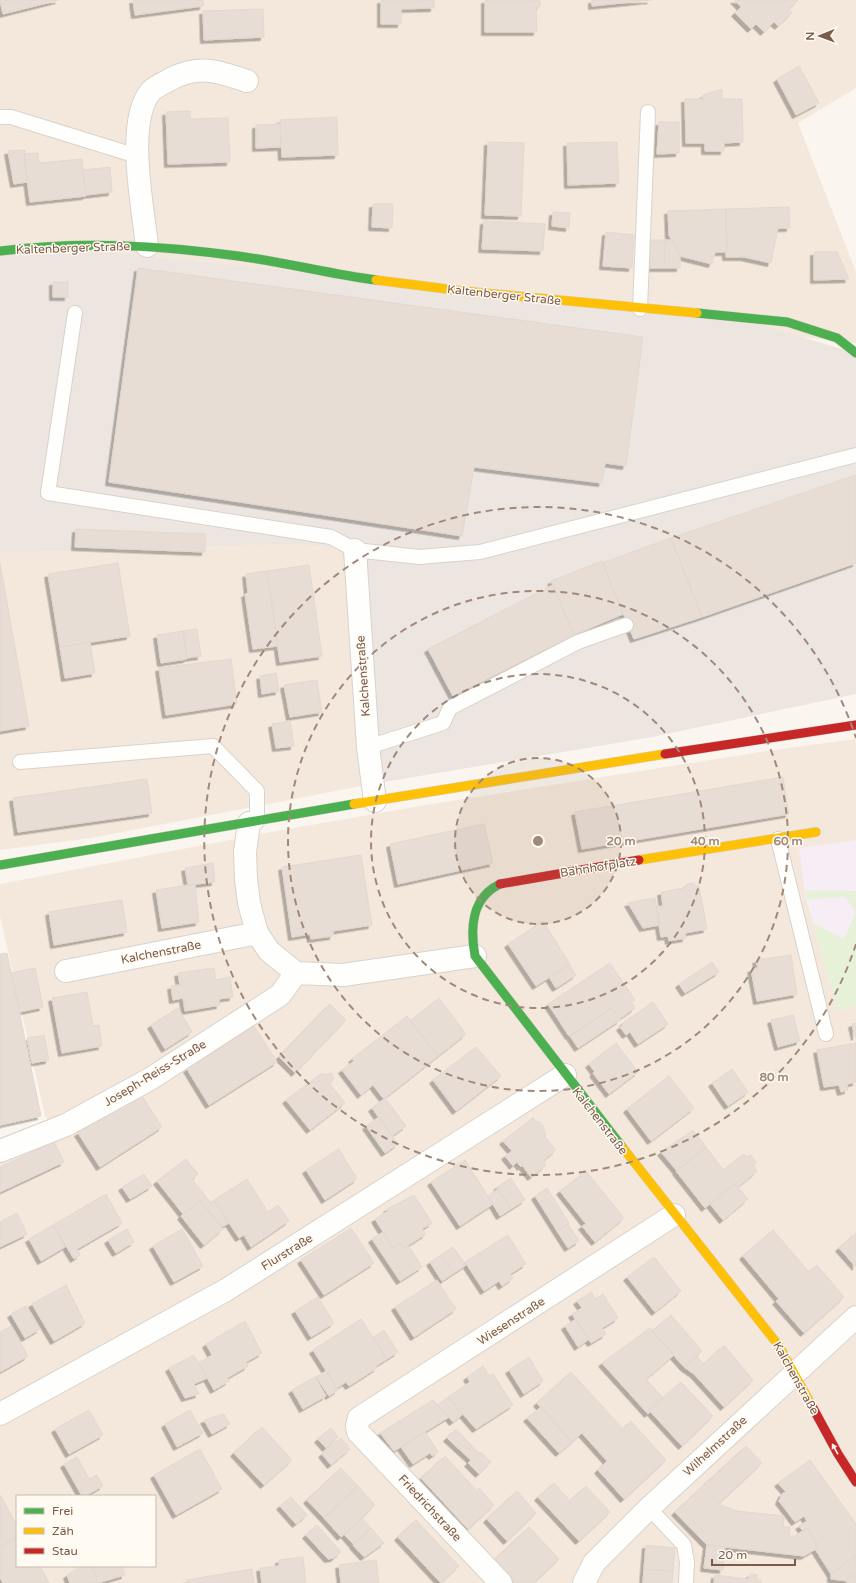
<svg xmlns="http://www.w3.org/2000/svg" width="856" height="1583" viewBox="0 0 856 1583" font-family="'Varela Round',sans-serif">
	<style>
		.residential { fill: #f3e8db; fill-rule: evenodd }
		.industrial { fill: #ede5df }
		.education { fill: #f6edf5 }
		.green { fill: #e6f1d8 }
		.building { fill: #e7ddd5; stroke: #e3d8d0; filter: url(#shadow) }
		.lines { fill: none; stroke-linecap: round; stroke-linejoin: round }
		.lane-casing { stroke: #d9d2cc; stroke-width: 16 }
		.street-casing { stroke: #d9d2cc; stroke-width: 24 }
		.fast-casing { stroke: #dad1ca; stroke-width: 10 }
		.slow-casing { stroke: #dad1ca; stroke-width: 10 }
		.jam-casing { stroke: #dad1ca; stroke-width: 10 }
		.lane { stroke: #fefefc; stroke-width: 14 }
		.street { stroke: #fefefc; stroke-width: 22 }
		.fast { stroke: #4caf50; stroke-width: 9 }
		.slow { stroke: #ffc107; stroke-width: 9 }
		.jam { stroke: #c62828; stroke-width: 9 }
		.oneway { fill: #fffaf2 }
		.ring { fill: none; stroke: #a1897a; stroke-width: 2; stroke-dasharray: 7 5 }
		.labels { text-anchor: middle; dominant-baseline: central; stroke-width: 3; stroke-linejoin: round; paint-order: stroke }
		.street-label { font-size: 12px; fill: #7c5b4a; stroke: #fffaf2 }
		.centre { fill: #a1897a; stroke: #fffaf2; stroke-width: 2 }
		.ring-label { font-size: 12px; text-anchor: middle; font-weight: bold; fill: #a1897a; stroke: #fffaf2; stroke-width: 3; stroke-linejoin: round; paint-order: stroke }
	</style>
	<defs>
		<filter id="shadow"><feDropShadow dx="-3.5" dy="3.5" stdDeviation="0" flood-color="#0004"/></filter>
	</defs>
	<rect width="100%" height="100%" fill="#faf5ee"/>
	<path class="residential" d="M0,0H856V88L798,123L856,272V343L0,251Z
		M296,544L355,550L372,784L91,838L0,850V553Z
		M856,739V1583H0V1152L55,1129L45,1116L0,916V884L271,832L432,804L767,751ZM17,1496H155V1566H17Z"/>
	<path class="industrial" d="M41,246L726,315L856,353V694L652,737L372,784L355,550L296,544L0,553V251Z"/>
	<path class="education" d="M856,840V1006L838,1011L805,895L799,848Z"/>
	<path class="green" d="M805,890L856,891V1006L838,1011L813,923L844,939L856,912L845,897L807,899Z"/>
	<path class="building" d="M0,0H59L3,14Z
		M133,0H203V6L135,15Z
		M381,0H434V8L401,9V24H381Z
		M485,0H540V7H536L537,32H485Z
		M592,0H651L592,6Z
		M734,0H798L789,9L792,13L778,26L774,22L764,32L756,24L751,29L735,13L741,7Z
		M263,9L264,37L204,40L203,11Z
		M799,66L819,103L796,115L777,79Z
		M722,89V99H742L743,142L724,143V151H705V143H686L685,99H703V95Z
		M190,111V119L228,118L230,162L168,164L166,112Z
		M337,117L338,155L282,157L280,120Z
		M659,122H679V153L657,154Z
		M280,124L281,147L256,148V125Z
		M488,142L524,143L521,216L485,215Z
		M617,142L619,183L568,185L567,143Z
		M25,150L27,182L14,184L8,151Z
		M38,153L39,163L82,159L86,196L30,202L24,154Z
		M110,167L112,192L86,195L83,170Z
		M373,204H393L392,228L372,227Z
		M789,207L790,228H778L771,263L744,257H726V209Z
		M726,209L727,252H715L712,264L680,256L669,235L668,211Z
		M553,212L570,213L569,228L552,226Z
		M484,221L545,224L543,251L482,249Z
		M606,232L634,235L632,268L603,266Z
		M650,240H665L664,268H649Z
		M665,240H673L680,256V268H664Z
		M814,252H837L849,279L814,280Z
		M138,268L643,337L626,466L605,463L602,483L474,467L462,536L109,482Z
		M53,282H68V297H53Z
		M856,475V563L702,617L671,538Z
		M76,529L205,534V552L75,547Z
		M671,538L702,617L634,639L602,563Z
		M602,561L623,614L574,635L551,581Z
		M0,563L29,726L0,731Z
		M118,563L130,636L60,647L48,574Z
		M309,565L322,656L280,662L267,571Z
		M267,571L278,646L253,649L245,594L248,593L246,574Z
		M553,585L574,635L453,696L428,649Z
		M197,629L201,656L187,658L183,631Z
		M183,631L187,659L161,663L157,635Z
		M90,642L95,673L65,678L60,647Z
		M231,659L237,704L166,715L159,668Z
		M276,673L279,691L262,694L260,676Z
		M317,680L322,712L290,717L284,685Z
		M290,721L294,746L276,748L272,724Z
		M783,777L789,814L582,849L575,812Z
		M147,779L152,813L18,832L13,798Z
		M484,824L493,863L398,884L390,844Z
		M361,855L372,925L333,931V936L311,939L310,934L292,937L282,867Z
		M213,863L215,882L188,885L185,868Z
		M693,883L696,886H699L707,929L685,933L686,938L669,941L668,936L661,937L656,907L663,906L661,892L684,888L687,884Z
		M195,884L199,922L162,928L156,890Z
		M655,898L660,925L643,928L628,903Z
		M122,900L127,932L54,945L49,912Z
		M543,921L570,964L536,986L508,944Z
		M7,953L41,1116L0,1125V954Z
		M791,955L797,994L757,1001L751,969L758,968L756,960Z
		M712,962L719,972L685,993L679,984Z
		M610,963L635,1000L631,1002L635,1008L619,1019L612,1008L569,1036L548,1004Z
		M569,964L576,975L556,988L549,977Z
		M35,968L43,1007L20,1012L11,973Z
		M214,968L216,980L230,977L233,997L219,999L220,1005L185,1011L183,998L173,1000L171,986L180,985L178,973Z
		M87,992L93,1026L99,1025L102,1046L62,1053L52,998Z
		M439,998L466,1034L438,1056L410,1021Z
		M653,1002L668,1024L638,1044L630,1032L626,1035L620,1027L624,1024L623,1023Z
		M330,1004L346,1020L295,1073L279,1057Z
		M178,1008L192,1032L165,1049L151,1025Z
		M612,1008L620,1020L578,1048L570,1036Z
		M793,1015L800,1041L778,1047L771,1020Z
		M407,1016L438,1056L385,1098H383L373,1085L361,1095L342,1070L354,1061L352,1059Z
		M856,1023V1036L855,1037L852,1024Z
		M254,1026L277,1062L209,1105L187,1069Z
		M44,1035L49,1060L32,1063L27,1038Z
		M616,1043L638,1072L609,1094L593,1073L595,1072L589,1064Z
		M856,1043V1082L847,1084L848,1090L841,1092L839,1085L824,1087L817,1050Z
		M476,1047L501,1076L456,1111L433,1080Z
		M732,1069L748,1092L728,1106L712,1083Z
		M322,1073L324,1075L331,1073L334,1078L330,1084L345,1103L310,1130L286,1100Z
		M669,1076L694,1108L651,1141L627,1109Z
		M140,1093L162,1127L100,1167L78,1133Z
		M385,1098L406,1126L392,1136L372,1108Z
		M379,1117L398,1144L385,1153L366,1126Z
		M533,1118L536,1121L540,1122L544,1127V1131L546,1135L545,1137L556,1150L543,1161L546,1165L531,1177L522,1165L521,1167L517,1162L513,1166L505,1156L512,1151L503,1141Z
		M693,1130L706,1147L677,1171L661,1152Z
		M54,1142L64,1162L0,1192V1167Z
		M706,1147L723,1170L744,1154L746,1157L751,1155L756,1162L754,1166L757,1171L738,1187L735,1184L705,1208L676,1171Z
		M339,1149L357,1179L325,1200L306,1170Z
		M186,1159L198,1174L192,1179L211,1203L214,1200L229,1223L222,1227L200,1201L183,1214L157,1181Z
		M465,1160L493,1204L460,1226L431,1182Z
		M586,1171L624,1218L595,1242L582,1226L586,1224L560,1191Z
		M144,1174L152,1186L130,1199L122,1187Z
		M511,1178L525,1200L511,1209L497,1187Z
		M247,1179L268,1212L278,1205L289,1221L251,1247L244,1235L239,1238L214,1200Z
		M735,1184L748,1199L723,1220L710,1204Z
		M547,1188L569,1223L557,1231L535,1196Z
		M498,1189L511,1209L500,1216L488,1196Z
		M106,1194L122,1223L77,1249L80,1255L74,1259L53,1225Z
		M414,1195L432,1223L422,1229L426,1234L404,1248L401,1243L393,1248L375,1219L388,1211L387,1209Z
		M200,1201L223,1229L204,1245L181,1216Z
		M17,1213L27,1234L0,1247V1222Z
		M568,1224L579,1241L568,1248L557,1231Z
		M53,1225L65,1247L41,1261L29,1239Z
		M351,1228L374,1263L324,1295L301,1260Z
		M127,1229L134,1242L116,1253L108,1240Z
		M182,1229L203,1266L174,1282L153,1246Z
		M773,1230L809,1272L817,1265L844,1297L804,1333L776,1301L779,1299L743,1256Z
		M383,1232L393,1248L401,1243L404,1248L408,1245L422,1267L400,1281L372,1239Z
		M856,1233V1267L839,1248Z
		M508,1235L526,1264L510,1274L513,1278L502,1286L499,1281L484,1291L465,1262Z
		M453,1247L466,1265L454,1273L441,1255Z
		M441,1255L454,1273L442,1281L430,1262Z
		M654,1257L681,1291L655,1312L627,1277Z
		M437,1280L456,1309L414,1337L395,1307Z
		M66,1285L85,1323L54,1341L32,1304Z
		M591,1292L596,1299L603,1294L618,1318L602,1328L606,1334L591,1343L572,1314L582,1308L577,1301Z
		M318,1297L334,1323L311,1337L295,1311Z
		M26,1306L40,1329L25,1338L11,1314Z
		M671,1315L702,1351L684,1367L652,1331Z
		M361,1319L387,1359L376,1366L377,1368L349,1386L346,1382L337,1388L313,1350Z
		M576,1319L589,1339L578,1347L565,1326Z
		M245,1321L262,1353L246,1362L248,1366L227,1378L229,1381L214,1390L199,1363L212,1355L206,1344Z
		M11,1326L28,1356L0,1372V1332Z
		M650,1328L674,1355L646,1379L663,1398L649,1410L650,1412L648,1414L602,1363Z
		M384,1330L398,1352L387,1359L373,1338Z
		M724,1345L753,1380L724,1407L694,1374Z
		M194,1355L207,1378L194,1384L199,1394L185,1398L169,1368Z
		M696,1356L704,1364L694,1374L684,1367Z
		M529,1357L543,1381L524,1394L509,1370Z
		M483,1366L489,1376L493,1374L513,1405L476,1429L448,1397L470,1382L467,1377Z
		M326,1371L338,1390L329,1396L316,1377Z
		M571,1372L623,1429L631,1421L666,1460L624,1499L598,1470L607,1461L582,1433L572,1442L537,1403Z
		M315,1377L326,1396L303,1409L292,1390Z
		M681,1382L713,1416L682,1446L649,1410Z
		M448,1397L463,1414L453,1422L438,1405Z
		M433,1400L449,1417L394,1451L380,1433Z
		M541,1407L572,1442L559,1453L527,1418Z
		M89,1410L103,1435L69,1454L55,1429Z
		M190,1410L203,1433L177,1447L165,1424Z
		M224,1414L230,1424L212,1434L204,1420Z
		M262,1427L292,1460L264,1485L234,1453Z
		M331,1428L338,1437L326,1448L318,1439Z
		M456,1429L479,1453L481,1452L491,1462L479,1474L468,1463L471,1460L447,1438Z
		M425,1432L438,1452L432,1456L430,1453L413,1464L401,1447Z
		M341,1438L350,1449L331,1465L322,1454Z
		M746,1446L762,1463L718,1504L737,1511L784,1516L783,1527H790L789,1536H795L807,1528L819,1547L804,1556L707,1545L675,1512Z
		M200,1449L222,1489L176,1515L154,1475Z
		M445,1456L477,1491L479,1488L494,1505L468,1529L421,1478Z
		M77,1457L89,1479L97,1475L103,1486L85,1496H82L64,1464Z
		M810,1460L856,1524V1555L831,1574L815,1549L819,1547L807,1528L803,1531L799,1526L807,1521L804,1516L795,1522L779,1501L782,1494L786,1492L778,1483Z
		M341,1468L358,1486L324,1518L307,1500Z
		M554,1483L570,1501L586,1486L610,1512L579,1541L538,1497Z
		M358,1486L375,1505L341,1537L324,1518Z
		M517,1491L536,1513L507,1541L487,1519Z
		M0,1495L17,1525V1538L0,1547Z
		M291,1497L307,1515L296,1524L280,1506Z
		M362,1518L371,1528L353,1544L344,1534Z
		M416,1520L459,1566L441,1583L398,1537Z
		M317,1525L341,1552L334,1558L328,1559L306,1535Z
		M529,1527L559,1559L533,1583H514L493,1561Z
		M371,1528L384,1543L364,1557L353,1545Z
		M17,1538V1566H40L49,1583H3L0,1578V1547Z
		M646,1545L675,1548L673,1571L644,1569Z
		M707,1545L725,1547L723,1570L704,1568Z
		M856,1555V1576H848V1581L831,1579V1574Z
		M303,1557L306,1583H262L260,1568L279,1566V1560Z
		M376,1560L379,1583H341L339,1565Z
		M82,1566H92L98,1583H70L67,1575Z
		M92,1566H122L125,1575L98,1583Z
		M252,1569L254,1583H187V1580Z
		M644,1569L673,1571L672,1583H643Z
		M750,1574L757,1575V1580H761V1583H714L715,1575L749,1579Z
		M848,1576H856V1583H847Z"/>
	<g class="lines">
		<defs>
			<path id="lane" d="M0,117H11L137,156
				M640,309L648,112
				M75,313L48,493L331,537L355,550L419,557L480,552L856,455
				M368,747L443,723L450,708L578,642L626,625
				M20,762L213,746L257,791V822
				M778,839L826,1034
				M649,1508L684,1545L687,1562L686,1583"/>
			<path id="street" d="M147,246C143,208 125,121 151,91C155,87 164,83 169,80C198,64 218,71 247,81
				M355,550L368,747L375,801
				M249,823L245,852L246,879L249,903L257,933L269,951L296,973L343,975L475,956
				M66,971L257,933
				M0,1151L66,1125L150,1079L280,995L296,973
				M0,1414L226,1290L565,1075
				M501,1583L358,1432L357,1426L359,1418L674,1215
				M584,1583L594,1563L649,1508L856,1317"/>
			<path id="fast" d="M0,251C82,241 157,245 238,256C284,262 330,274 376,280
				M697,313L787,322L837,338L856,353
				M0,865L354,804
				M500,884C471,898 470,928 475,956L623,1148"/>
			<path id="slow" d="M376,280L463,291L697,313
				M354,804L665,754
				M639,860L816,832
				M623,1148L779,1346L813,1408"/>
			<path id="jam" d="M665,754L856,725
				M500,884L639,860
				M813,1408L838,1454L856,1482"/>
		</defs>
		<use href="#lane" class="lane-casing"/>
		<use href="#street" class="street-casing"/>
		<use href="#fast" class="fast-casing"/>
		<use href="#slow" class="slow-casing"/>
		<use href="#jam" class="jam-casing"/>
		<use href="#lane" class="lane"/>
		<use href="#street" class="street"/>
		<use href="#fast" class="fast"/>
		<use href="#slow" class="slow"/>
		<use href="#jam" class="jam"/>
	</g>
	<defs><path id="oneway-solid" d="M-6-.8H1V-3.2L6.5 0L1 3.2V.8H-6Z"/></defs>
	<use class="oneway" href="#oneway-solid" transform="translate(835 1449) rotate(-119)"/>
	<circle cx="538" cy="841" r="83" fill="#a1897a" fill-opacity=".12"/>
	<g class="ring">
		<circle cx="538" cy="841" r="83"/>
		<circle cx="538" cy="841" r="167"/>
		<circle cx="538" cy="841" r="250"/>
		<path d="M856 944A334 334 0 1 1 856 738"/>
	</g>
	<g class="labels">
		<g class="street-label">
			<text transform="translate(73 248) rotate(-2)">Kaltenberger Straße</text>
			<text transform="translate(504 295) rotate(6)">Kaltenberger Straße</text>
			<text transform="translate(363 676) rotate(-94)">Kalchenstraße</text>
			<text transform="translate(598 867) rotate(-9)">Bahnhofplatz</text>
			<text transform="translate(161 952) rotate(-11)">Kalchenstraße</text>
			<text transform="translate(155 1073) rotate(-31)">Joseph-Reiss-Straße</text>
			<text transform="translate(600 1121) rotate(52)">Kalchenstraße</text>
			<text transform="translate(287 1252) rotate(-32)">Flurstraße</text>
			<text transform="translate(511 1321) rotate(-33)">Wiesenstraße</text>
			<text transform="translate(796 1378) rotate(61)">Kalchenstraße</text>
			<text transform="translate(715 1446) rotate(-43)">Wilhelmstraße</text>
			<text transform="translate(430 1508) rotate(47)">Friedrichstraße</text>
		</g>
	</g>
	<circle cx="538" cy="841" r="6" class="centre"/>
	<g class="ring-label">
		<text x="621" y="845">20 m</text>
		<text x="705" y="845">40 m</text>
		<text x="788" y="845">60 m</text>
		<text x="774" y="1081">80 m</text>
	</g>
	<rect x="16" y="1495" width="140" height="72" fill="#fffaf2" stroke="#cbbaaf"/>
	<rect x="24" y="1508" width="20" height="6" fill="#4caf50" stroke="#cbbaaf"/>
	<text x="52" y="1515" font-size="12" fill="#7c5b4a">Frei</text>
	<rect x="24" y="1528" width="20" height="6" fill="#ffc107" stroke="#cbbaaf"/>
	<text x="52" y="1535" font-size="12" fill="#7c5b4a">Zäh</text>
	<rect x="24" y="1548" width="20" height="6" fill="#c62828" stroke="#cbbaaf"/>
	<text x="52" y="1555" font-size="12" fill="#7c5b4a">Stau</text>
	<g transform="translate(820 36) rotate(269)" stroke="#fffaf2" stroke-width="3" paint-order="stroke">
	<path d="M0-3L7 15L0 10L-7 15Z" fill="#7c5b4a"/>
	<text y="-6" font-size="11" font-weight="bold" text-anchor="middle" fill="#7c5b4a">N</text>
	</g>
	<path d="M712 1559v6h83v-6" fill="none" stroke="#7c5b4a" stroke-width="2"/>
	<text x="718" y="1559" font-size="12" fill="#7c5b4a" stroke="#fffaf2" stroke-width="3" paint-order="stroke">20 m</text>
</svg>
